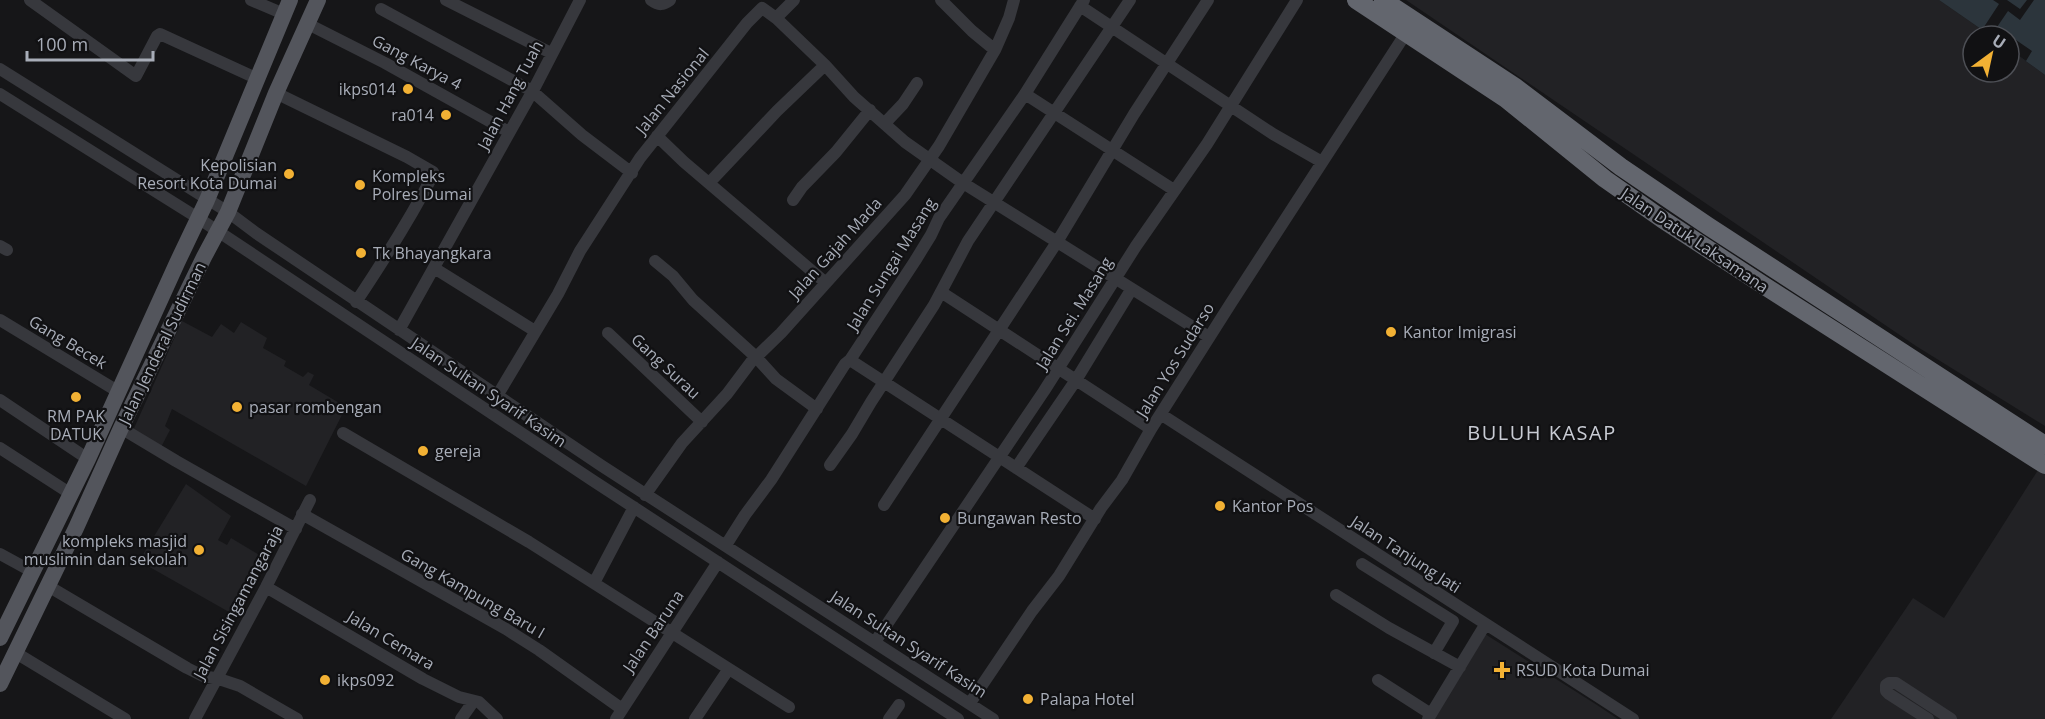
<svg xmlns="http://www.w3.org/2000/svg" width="2045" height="719" viewBox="0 0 2045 719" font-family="'Open Sans',sans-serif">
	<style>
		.built { fill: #222225 }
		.water { fill: #2c353c }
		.pier { fill: #161618 }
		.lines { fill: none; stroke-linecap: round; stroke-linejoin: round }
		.minor { stroke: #37383d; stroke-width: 12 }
		.major { stroke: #53555c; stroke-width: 16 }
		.highway { stroke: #63666e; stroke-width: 18 }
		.poi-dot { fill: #f2b134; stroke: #111113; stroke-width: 2 }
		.labels { text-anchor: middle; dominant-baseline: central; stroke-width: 4.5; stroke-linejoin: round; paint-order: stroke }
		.street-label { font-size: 16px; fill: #a8adb8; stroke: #111113 }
		.poi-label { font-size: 16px; fill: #a8adb8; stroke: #111113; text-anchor: start }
		.quarter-label { font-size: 20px; letter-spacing: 1.5px; fill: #c9ccd4; stroke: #111113 }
	</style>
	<rect width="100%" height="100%" fill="#161618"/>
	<path class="built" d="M1406,0H1939L1991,36H1973V72H2009V49L2045,75V426L1916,346Z
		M182,321L212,337L221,324L234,333L241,322L267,338L263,348L286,361L284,366L303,377L308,372L314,375L309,385L346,407L306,486L172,409L165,426L170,430L159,451L131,435Z
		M2045,459V719H1831L1913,598L1944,618Z
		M186,484L231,516L218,540L227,545L231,538L261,556L229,612L139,561Z
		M1485,634L1597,705L1618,719H1433Z"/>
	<path class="water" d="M1939,0H2045V75L2009,49V36H1991Z"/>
	<path class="pier" d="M1993,0H2007L2020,9L2027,0H2034L2020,20L2008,11L1997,27L2032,51L2026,61L2009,49V36H1991L1982,30L1999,4Z"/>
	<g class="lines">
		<path class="minor" d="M30,0L136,76L157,36L160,34L256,78
			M251,0L284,14
			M446,0L551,53
			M651,0C659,6 663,5 670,0
			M941,0L972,31L995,50
			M1080,6L1273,134L1322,162
			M381,9L532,91L582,135L632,173
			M776,18L794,0
			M308,24L385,63L509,132
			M0,69L228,212L256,233L602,466L993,719
			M276,93L407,157L433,172V175C410,219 384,260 356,302
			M0,94L198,218L592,480L958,719
			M1025,94L1174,190
			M885,123L903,104L917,83
			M657,136L684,162L826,283
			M710,182L777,111L825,65
			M793,200L802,187L836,152L870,110
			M0,246L7,250
			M655,261L673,276L693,300L756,357L776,379L817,409
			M434,268L535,331
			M941,292L1151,429
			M0,320L119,392
			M399,330L536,85L580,0
			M608,333L702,422
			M850,360L1095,519
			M497,396L558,294L580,251L640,158L747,23L762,8L776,18L825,65L854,97L905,142L963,183L1209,337
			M0,400L88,459
			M1162,415L1633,719
			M121,428L176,461L296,529
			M343,433L529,542L789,707
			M0,448L71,494
			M830,465L852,434L871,402L934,305L968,241L1130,0
			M1016,468L1076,380L1131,290
			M645,495L682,443L727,394L751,362L781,333L905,195L939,146L995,50L1009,18L1014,0
			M884,505L1057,242L1134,114L1208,0
			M302,514L506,629L539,650L622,709
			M726,545L745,515L771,480L845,364L850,360L915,261L931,235L939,218L1025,94L1084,0
			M0,554L33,572
			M1362,564L1453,621L1434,653
			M594,583L634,507
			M48,586L187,668L203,676L219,679L240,686L297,719
			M266,587L423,679L459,697L479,702L497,719
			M1336,595L1389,628L1460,667
			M875,642L1044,391L1136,246L1207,144L1297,0
			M16,653L125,719
			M1378,680L1431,714
			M970,703L1032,611L1059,576L1101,508L1122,480L1151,429L1231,303L1406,33
			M195,719L266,587L310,500
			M461,719L473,702
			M616,719L718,562
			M695,719L728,670
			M889,719L899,705
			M1428,719L1485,625
			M1928,719L1889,694L1886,691V685L1889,683H1896L1951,719"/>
		<path class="major" d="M0,638L88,459L177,263L207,200L290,0
			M0,684L76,528L121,428L204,257L228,212L276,93L318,0"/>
		<path class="highway" d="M1356,0L1506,99L1605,179L1662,219L1763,285L2045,465
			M1383,0L1514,86L1621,167L1708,226L2045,445"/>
	</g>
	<g class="poi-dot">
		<circle cx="408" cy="89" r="6"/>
		<circle cx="446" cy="115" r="6"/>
		<circle cx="289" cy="174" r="6"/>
		<circle cx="360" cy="185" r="6"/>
		<circle cx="361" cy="253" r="6"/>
		<circle cx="1391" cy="332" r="6"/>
		<circle cx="76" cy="397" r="6"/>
		<circle cx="237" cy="407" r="6"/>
		<circle cx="423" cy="451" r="6"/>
		<circle cx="1220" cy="506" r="6"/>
		<circle cx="945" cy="518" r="6"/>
		<circle cx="199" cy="550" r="6"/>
		<path d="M1499 661h6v6h6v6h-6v6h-6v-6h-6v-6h6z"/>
		<circle cx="325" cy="680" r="6"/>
		<circle cx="1028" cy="699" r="6"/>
	</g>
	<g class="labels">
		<g class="street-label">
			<text transform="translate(417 62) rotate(28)">Gang Karya 4</text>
			<text transform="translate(672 91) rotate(-51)">Jalan Nasional</text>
			<text transform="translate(510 95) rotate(-62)">Jalan Hang Tuah</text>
			<text transform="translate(1695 240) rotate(34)">Jalan Datuk Laksamana</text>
			<text transform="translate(835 248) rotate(-48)">Jalan Gajah Mada</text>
			<text transform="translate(891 264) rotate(-58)">Jalan Sungai Masang</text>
			<text transform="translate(1074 313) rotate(-58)">Jalan Sei. Masang</text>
			<text transform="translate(68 342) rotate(31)">Gang Becek</text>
			<text transform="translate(162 343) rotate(-64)">Jalan Jenderal Sudirman</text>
			<text transform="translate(1175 360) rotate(-58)">Jalan Yos Sudarso</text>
			<text transform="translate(666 366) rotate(43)">Gang Surau</text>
			<text transform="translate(489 392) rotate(34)">Jalan Sultan Syarif Kasim</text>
			<text transform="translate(1406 554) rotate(33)">Jalan Tanjung Jati</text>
			<text transform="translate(473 593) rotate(30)">Gang Kampung Baru I</text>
			<text transform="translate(238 602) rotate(-62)">Jalan Sisingamangaraja</text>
			<text transform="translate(653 631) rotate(-56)">Jalan Baruna</text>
			<text transform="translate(391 640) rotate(31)">Jalan Cemara</text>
			<text transform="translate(909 644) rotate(33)">Jalan Sultan Syarif Kasim</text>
		</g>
		<g class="poi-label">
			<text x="396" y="89" text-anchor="end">ikps014</text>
			<text x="434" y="115" text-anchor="end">ra014</text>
			<text x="277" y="165" text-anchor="end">Kepolisian<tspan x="277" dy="18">Resort Kota Dumai</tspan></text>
			<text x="372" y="176">Kompleks<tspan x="372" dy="18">Polres Dumai</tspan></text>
			<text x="373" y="253">Tk Bhayangkara</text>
			<text x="1403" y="332">Kantor Imigrasi</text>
			<text x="249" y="407">pasar rombengan</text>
			<text x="76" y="416" text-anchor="middle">RM PAK<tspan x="76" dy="18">DATUK</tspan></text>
			<text x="435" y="451">gereja</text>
			<text x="1232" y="506">Kantor Pos</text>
			<text x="957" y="518">Bungawan Resto</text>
			<text x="187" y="541" text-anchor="end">kompleks masjid<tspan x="187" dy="18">muslimin dan sekolah</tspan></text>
			<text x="1516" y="670">RSUD Kota Dumai</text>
			<text x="337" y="680">ikps092</text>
			<text x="1040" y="699">Palapa Hotel</text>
		</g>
		<g class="quarter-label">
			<text x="1542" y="432">BULUH KASAP</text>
		</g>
	</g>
	<g transform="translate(1991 54) rotate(33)"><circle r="28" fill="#111113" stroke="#4d4f55" stroke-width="1.5"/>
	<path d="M0-4.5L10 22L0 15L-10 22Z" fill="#f2b134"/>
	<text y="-9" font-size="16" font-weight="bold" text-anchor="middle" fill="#a8adb8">U</text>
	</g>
	<path d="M27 51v9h126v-9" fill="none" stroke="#a8adb8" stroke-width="3"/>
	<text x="36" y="51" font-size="18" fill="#a8adb8" stroke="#111113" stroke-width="4.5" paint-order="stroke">100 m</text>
</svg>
